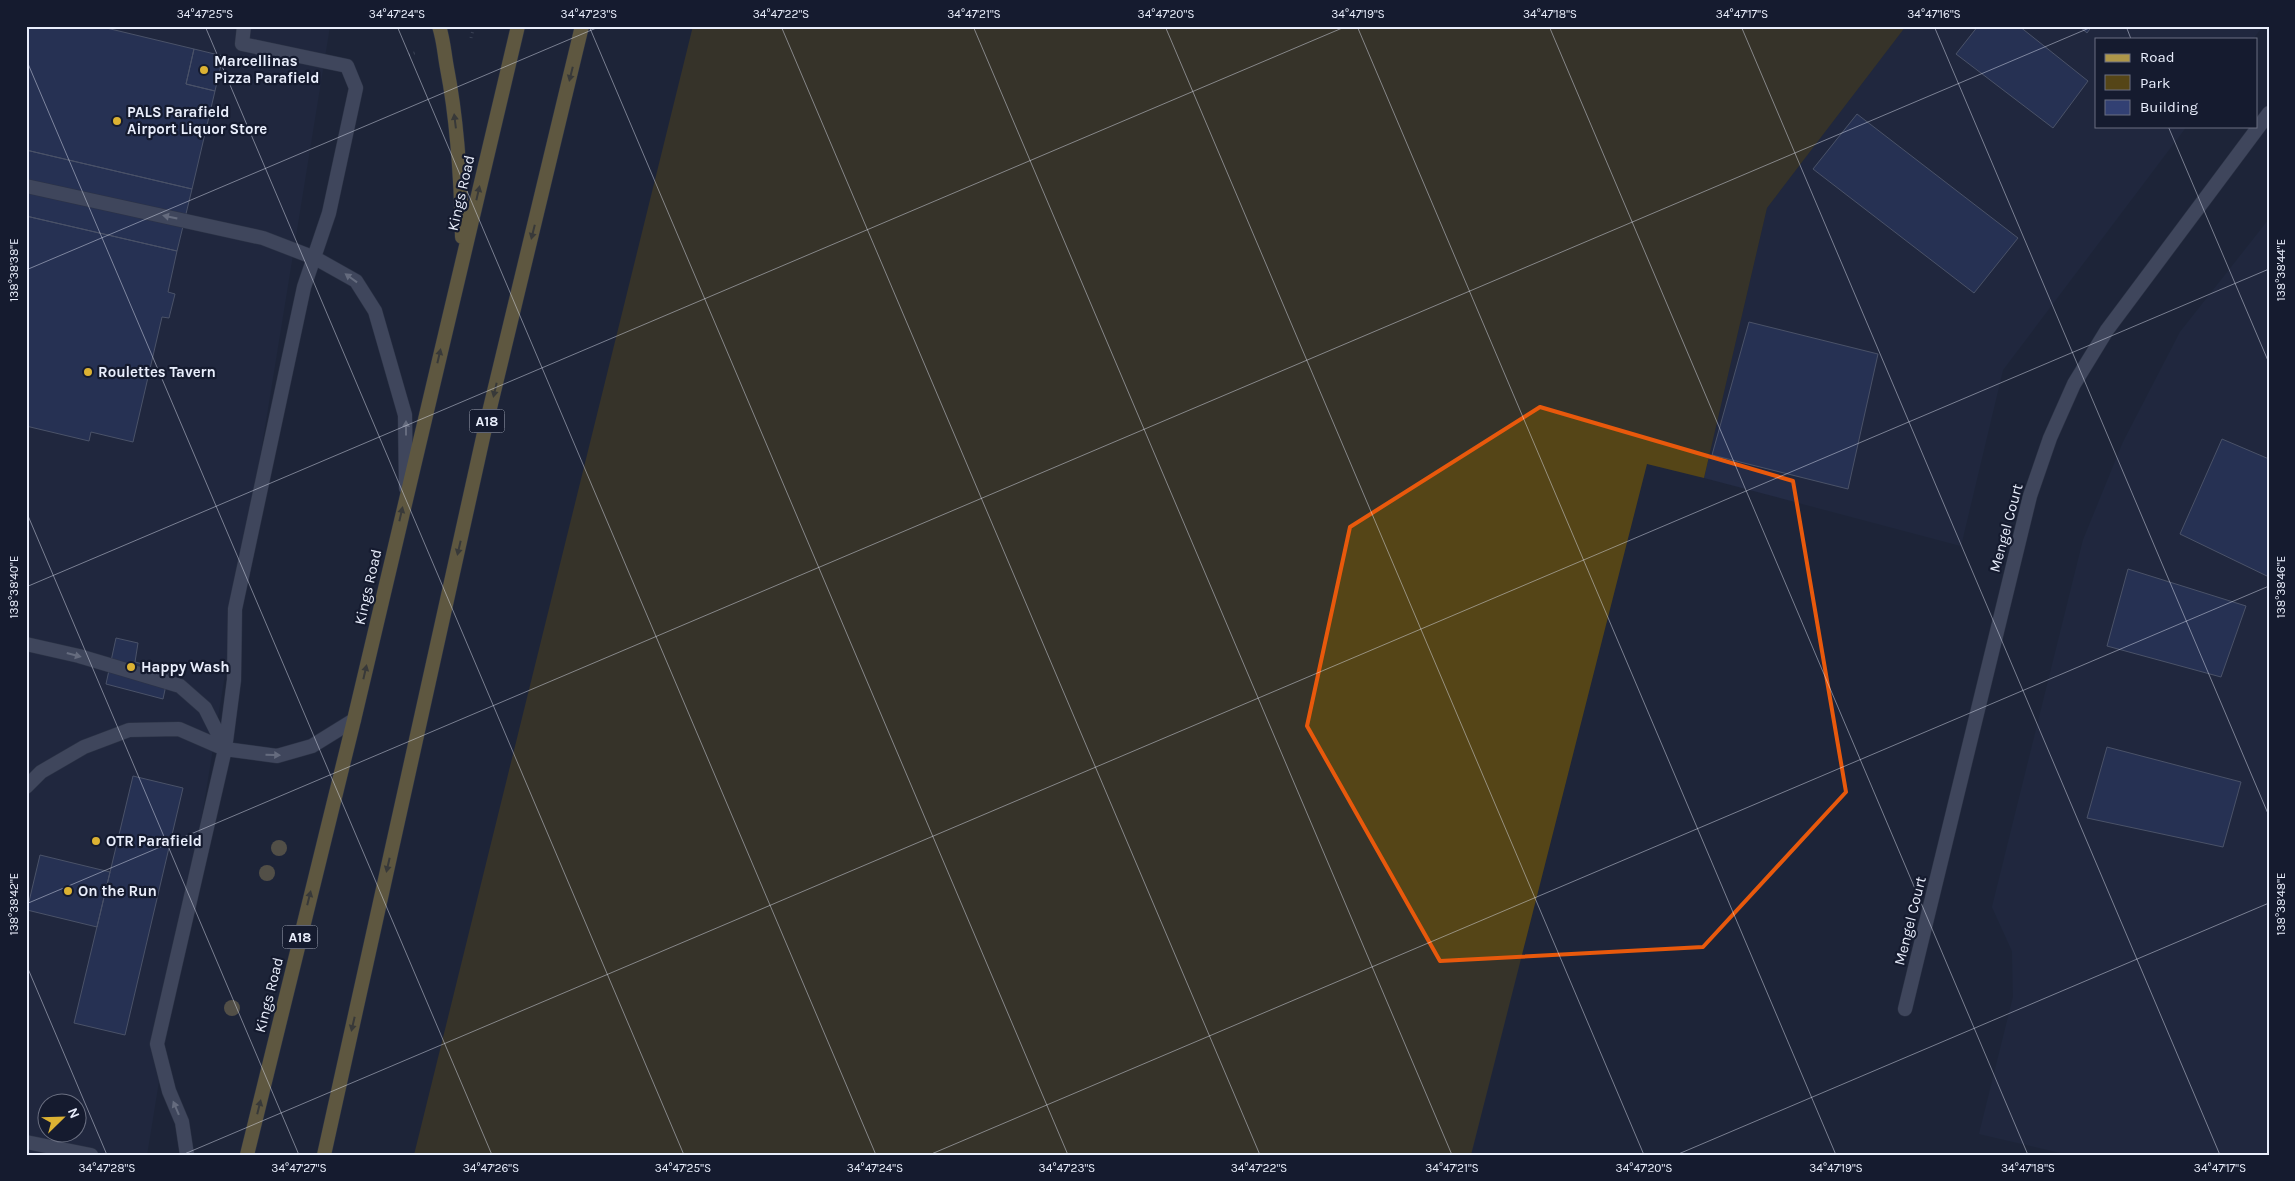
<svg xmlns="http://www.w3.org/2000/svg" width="2295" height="1181" viewBox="0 0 2295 1181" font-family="Karla,sans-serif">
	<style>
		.built { fill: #242c46; fill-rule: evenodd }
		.green { fill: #554517 }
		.building { fill: #324073; stroke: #8089a2 }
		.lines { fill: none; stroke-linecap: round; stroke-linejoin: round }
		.service-casing { stroke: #3e4355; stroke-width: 15 }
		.minor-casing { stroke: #3e4355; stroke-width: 15 }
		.primary-casing { stroke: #3e4355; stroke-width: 15 }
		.path { stroke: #5c6375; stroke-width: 3; stroke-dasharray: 1 4; stroke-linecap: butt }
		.service { stroke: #687088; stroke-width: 14 }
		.minor { stroke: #687088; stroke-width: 14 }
		.primary { stroke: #ad9649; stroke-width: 14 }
		.tree { fill: #938359 }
		.oneway { fill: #59523b }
		.oneway2 { fill: #bcc2d3 }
		.marked { fill: none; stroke: #e8590c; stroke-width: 4; stroke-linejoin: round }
		.ticks { fill: none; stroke: #e9eefc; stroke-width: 1; stroke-opacity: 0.45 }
		.poi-dot { fill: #dcb233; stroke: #151b2f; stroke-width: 2 }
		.labels { text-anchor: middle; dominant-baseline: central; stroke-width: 4.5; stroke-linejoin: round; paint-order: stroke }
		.shield { fill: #151b2f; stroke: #a9afbe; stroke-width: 1 }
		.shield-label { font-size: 14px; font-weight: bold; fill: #e9eefc }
		.poi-label { font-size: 15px; font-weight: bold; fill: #e9eefc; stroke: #151b2f; text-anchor: start }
		.street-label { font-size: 15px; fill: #e9eefc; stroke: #151b2f }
		.neatline { fill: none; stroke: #e9eefc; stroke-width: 2 }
		.ticks-label { font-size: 12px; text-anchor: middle; fill: #e9eefc }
	</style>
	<rect width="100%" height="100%" fill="#1e2539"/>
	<path class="built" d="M26,26H330L147,1155H26ZM48,1104H78V1134H48Z
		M1906,26H2263L2253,39H2096V126H2187L2003,370L1961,546L1704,478L1767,208Z
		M2269,219V1155H2069L1979,1134L2013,997L2012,951L1992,907L2083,540L2123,442L2180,332Z"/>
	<path class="green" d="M693,26H1906L1767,208L1704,478L1647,464L1471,1155H414Z"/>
	<path class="building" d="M26,26H98L194,49L186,84L215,91L192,189L26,150Z
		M1978,26H2019L2088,81L2053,128L1956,54Z
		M2079,26H2092L2087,33Z
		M194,49L223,56L215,91L186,84Z
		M1857,114L2018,238L1974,293L1813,169Z
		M26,150L192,189L177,251L26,216Z
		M26,216L177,251L168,292L175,294L169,318L162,317L133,442L91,432L89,441L26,426Z
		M1749,322L1878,354L1848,489L1712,455Z
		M2222,439L2269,459V577L2180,534Z
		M2128,569L2246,606L2221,677L2107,646Z
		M116,638L138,643L135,662L169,671L163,699L106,684Z
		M2107,747L2241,782L2223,847L2087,818Z
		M133,776L183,788L125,1035L74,1023Z
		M40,855L110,872L97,927L27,910Z"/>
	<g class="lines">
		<defs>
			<path id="service" d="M26,186L263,238L315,258L356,281L375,311L405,415L406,488
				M26,644L79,656L180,686L205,708L225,748
				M225,749L234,680L235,609L304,287L329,213L356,88L347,66L242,44L244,26
				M225,749L277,756L312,746L354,720
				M26,787L41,772L84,747L129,730L179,729L225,749L157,1044L169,1091L182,1122L187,1155"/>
			<path id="minor" d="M1905,1009L2030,496L2050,438L2074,384L2107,330L2269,113
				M26,1142L91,1155"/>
			<path id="primary" d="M439,26C444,42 444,52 447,68C458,124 461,180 462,237
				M247,1155L354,720L518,26
				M324,1155L484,433L582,26"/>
		</defs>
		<use href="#service" class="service-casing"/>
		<use href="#minor" class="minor-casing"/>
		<use href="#primary" class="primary-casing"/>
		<path class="path" d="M471,38L474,26
			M409,55L417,52"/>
		<use href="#service" class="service"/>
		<use href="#minor" class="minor"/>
		<use href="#primary" class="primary"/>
	</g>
	<g class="tree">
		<circle cx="279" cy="848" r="8"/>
		<circle cx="267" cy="873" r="8"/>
		<circle cx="232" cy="1008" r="8"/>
	</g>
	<defs><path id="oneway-solid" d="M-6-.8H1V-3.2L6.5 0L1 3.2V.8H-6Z" transform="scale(1.25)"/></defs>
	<g class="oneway">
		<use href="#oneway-solid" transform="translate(571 74) rotate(104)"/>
		<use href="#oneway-solid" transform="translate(455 121) rotate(-97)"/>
		<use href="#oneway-solid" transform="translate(478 193) rotate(-77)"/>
		<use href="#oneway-solid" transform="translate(533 232) rotate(104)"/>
		<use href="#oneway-solid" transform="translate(439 356) rotate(-77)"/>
		<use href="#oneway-solid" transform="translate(495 390) rotate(103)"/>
		<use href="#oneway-solid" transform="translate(401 514) rotate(-77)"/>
		<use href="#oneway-solid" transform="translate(459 548) rotate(103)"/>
		<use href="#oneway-solid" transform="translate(365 672) rotate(-77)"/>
		<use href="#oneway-solid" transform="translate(388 865) rotate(103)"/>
		<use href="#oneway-solid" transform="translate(309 898) rotate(-76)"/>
		<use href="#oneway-solid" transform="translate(353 1024) rotate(103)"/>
		<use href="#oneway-solid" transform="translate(259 1107) rotate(-76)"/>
	</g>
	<g class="oneway2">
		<use href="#oneway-solid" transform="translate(170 217) rotate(-168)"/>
		<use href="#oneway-solid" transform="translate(351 278) rotate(-144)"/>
		<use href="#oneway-solid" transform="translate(406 428) rotate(-90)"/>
		<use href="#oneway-solid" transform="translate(74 655) rotate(15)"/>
		<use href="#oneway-solid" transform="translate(273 755) rotate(2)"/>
		<use href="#oneway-solid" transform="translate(176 1108) rotate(-113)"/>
	</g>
	<path d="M0 0H2295V1181H0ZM1540,407L1793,481L1846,792L1703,947L1440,961L1307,726L1350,527Z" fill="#1e2539" fill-opacity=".55" fill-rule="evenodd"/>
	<path class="marked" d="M1540,407L1793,481L1846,792L1703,947L1440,961L1307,726L1350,527Z"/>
	<path class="ticks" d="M205,26L684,1155M397,26L876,1155M589,26L1068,1155M781,26L1260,1155M973,26L1452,1155M1165,26L1644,1155M1357,26L1836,1155M1549,26L2028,1155M1741,26L2220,1155M1934,26L2269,816M2126,26L2131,39M26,59L492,1155M2168,126L2269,363M26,270L601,26M26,511L299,1155M26,587L1347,26M26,904L2094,26M26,964L107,1155M182,1155L2269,269M929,1155L2269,586M1676,1155L2269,903"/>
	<g class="poi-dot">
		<circle cx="204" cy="70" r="5"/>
		<circle cx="117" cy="121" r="5"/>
		<circle cx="88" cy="372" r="5"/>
		<circle cx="131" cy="667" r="5"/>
		<circle cx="96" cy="841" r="5"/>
		<circle cx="68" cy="891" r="5"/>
	</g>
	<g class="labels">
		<g class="shield">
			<rect x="469.5" y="409.5" width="35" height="23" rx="4"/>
			<rect x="282.5" y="925.5" width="35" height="23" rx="4"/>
		</g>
		<g class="shield-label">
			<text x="487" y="421">A18</text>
			<text x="300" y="937">A18</text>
		</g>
		<g class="poi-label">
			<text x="214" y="61">Marcellinas<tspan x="214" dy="17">Pizza Parafield</tspan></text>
			<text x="127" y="112">PALS Parafield<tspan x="127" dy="17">Airport Liquor Store</tspan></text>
			<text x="98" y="372">Roulettes Tavern</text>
			<text x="141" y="667">Happy Wash</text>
			<text x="106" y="841">OTR Parafield</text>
			<text x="78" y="891">On the Run</text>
		</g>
		<g class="street-label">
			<text transform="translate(461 193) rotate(-77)">Kings Road</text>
			<text transform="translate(2006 528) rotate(-75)">Mengel Court</text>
			<text transform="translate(368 587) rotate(-77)">Kings Road</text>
			<text transform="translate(1910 921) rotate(-76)">Mengel Court</text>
			<text transform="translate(269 995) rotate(-76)">Kings Road</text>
		</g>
	</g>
	<rect width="2295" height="1181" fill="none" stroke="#151b2f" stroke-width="55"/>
	<rect x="2095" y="38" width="162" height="90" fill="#151b2f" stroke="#6a6f81"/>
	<rect x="2105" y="54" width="25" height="8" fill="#ad9649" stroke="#6a6f81"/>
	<text x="2140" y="62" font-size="15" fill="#e9eefc">Road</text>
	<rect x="2105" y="75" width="25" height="15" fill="#554517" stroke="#6a6f81"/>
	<text x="2140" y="88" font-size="15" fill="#e9eefc">Park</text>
	<rect x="2105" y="100" width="25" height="15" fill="#324073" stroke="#6a6f81"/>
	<text x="2140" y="112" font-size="15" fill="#e9eefc">Building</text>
	<g transform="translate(62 1118) rotate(67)"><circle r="24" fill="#151b2f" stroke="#6a6f81"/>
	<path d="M0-4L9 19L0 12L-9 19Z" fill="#dcb233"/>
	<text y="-8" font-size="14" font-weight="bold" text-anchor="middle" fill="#e9eefc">N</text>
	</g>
	<rect x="28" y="28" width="2240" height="1126" class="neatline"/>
	<g class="ticks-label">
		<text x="205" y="18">34°47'25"S</text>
		<text x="397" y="18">34°47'24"S</text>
		<text x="589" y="18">34°47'23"S</text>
		<text x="781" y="18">34°47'22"S</text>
		<text x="974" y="18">34°47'21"S</text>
		<text x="1166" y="18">34°47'20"S</text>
		<text x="1358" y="18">34°47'19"S</text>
		<text x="1550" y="18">34°47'18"S</text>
		<text x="1742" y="18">34°47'17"S</text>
		<text x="1934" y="18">34°47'16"S</text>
		<text transform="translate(14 270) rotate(-90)" y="4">138°38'38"E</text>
		<text transform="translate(2281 270) rotate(-90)" y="4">138°38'44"E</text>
		<text transform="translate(14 587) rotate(-90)" y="4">138°38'40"E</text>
		<text transform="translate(2281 587) rotate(-90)" y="4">138°38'46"E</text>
		<text transform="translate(14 904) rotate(-90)" y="4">138°38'42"E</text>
		<text transform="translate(2281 904) rotate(-90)" y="4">138°38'48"E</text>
		<text x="107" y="1172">34°47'28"S</text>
		<text x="299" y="1172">34°47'27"S</text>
		<text x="491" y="1172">34°47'26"S</text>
		<text x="683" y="1172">34°47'25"S</text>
		<text x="875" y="1172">34°47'24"S</text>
		<text x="1067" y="1172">34°47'23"S</text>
		<text x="1259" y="1172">34°47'22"S</text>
		<text x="1452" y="1172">34°47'21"S</text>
		<text x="1644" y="1172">34°47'20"S</text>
		<text x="1836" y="1172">34°47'19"S</text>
		<text x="2028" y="1172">34°47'18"S</text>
		<text x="2220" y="1172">34°47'17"S</text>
	</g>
</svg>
